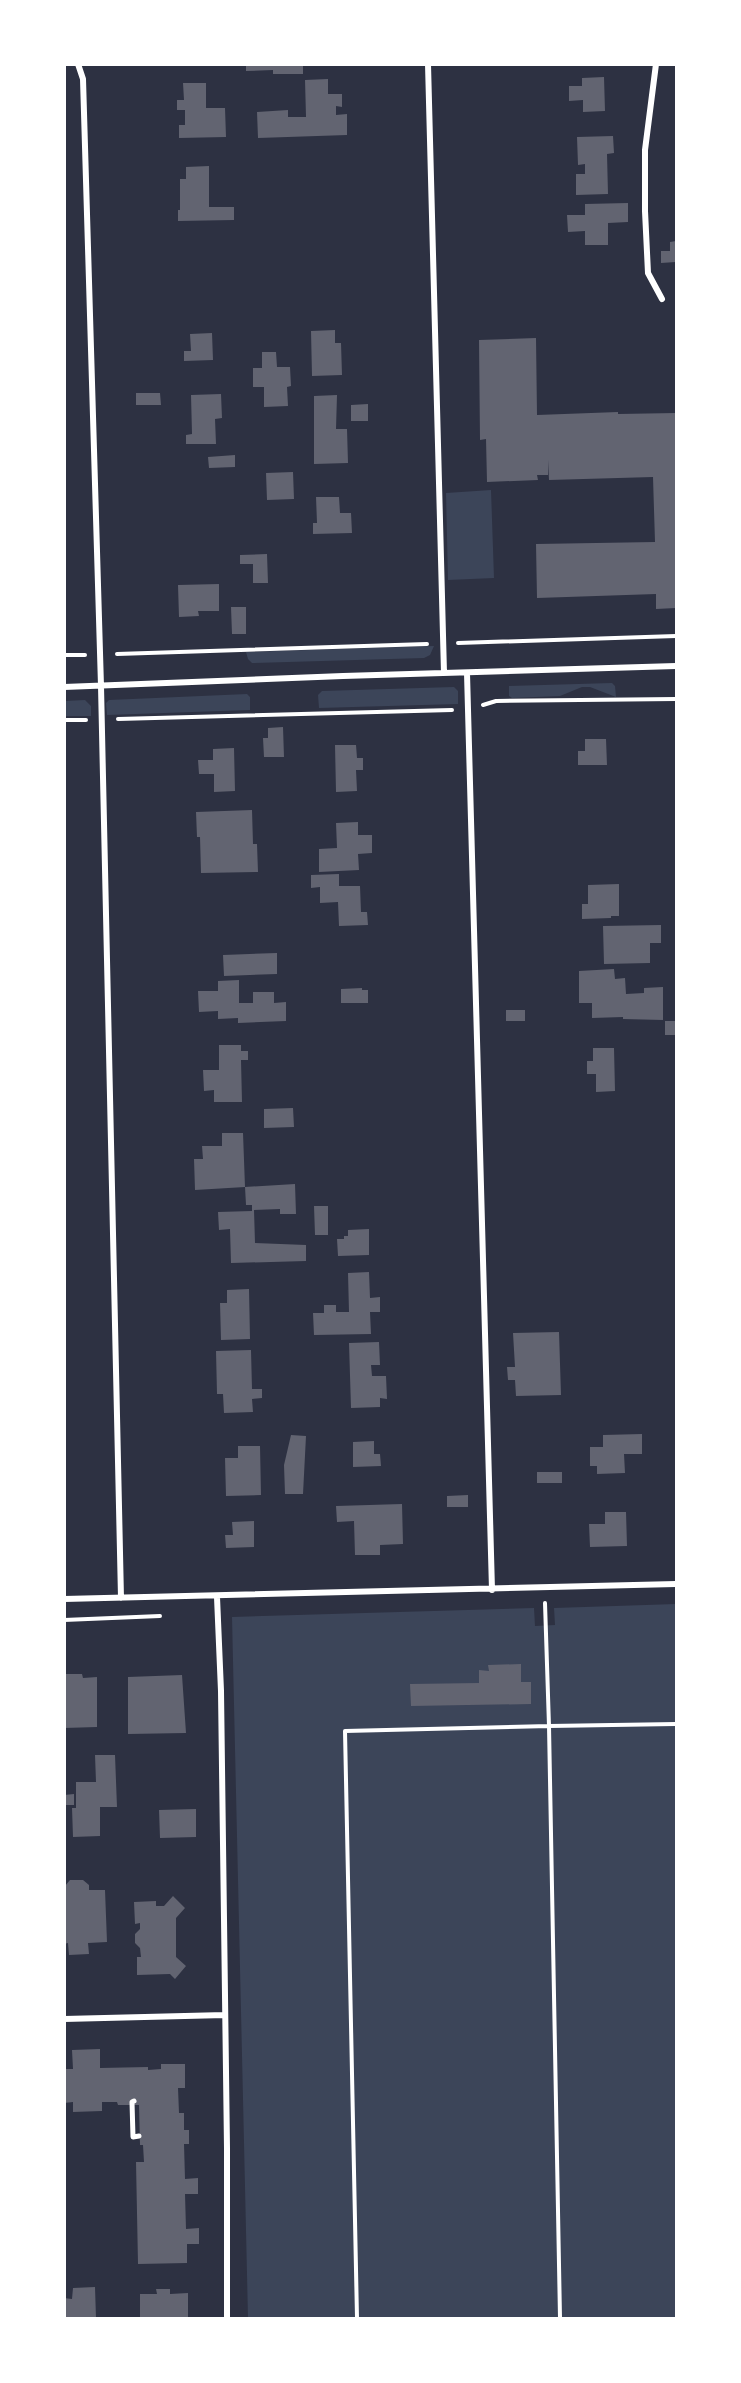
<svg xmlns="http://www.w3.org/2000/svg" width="741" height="2383" viewBox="0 0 741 2383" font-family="'Varela Round',sans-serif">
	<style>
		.green { fill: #3c4559 }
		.building { fill: #626471 }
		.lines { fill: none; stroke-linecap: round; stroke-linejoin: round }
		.path { stroke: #fff; stroke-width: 4 }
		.pedestrian { stroke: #fff; stroke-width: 5 }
		.minor { stroke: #fff; stroke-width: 6 }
	</style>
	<rect width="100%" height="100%" fill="#2d3142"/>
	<path class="green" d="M491,490L494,578L448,580L446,493Z
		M434,646L430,655L424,658L252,663L248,659L246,652Z
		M612,683L615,686L616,697L590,687H582L560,696L512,698L509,696V686Z
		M454,687L458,691V704L319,708L318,695L322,691Z
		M247,694L250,697V710L107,715L106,703L109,700Z
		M85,700L91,706V716H65V701Z
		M676,1604V2318H248L232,1617L534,1608L535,1626L555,1625L554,1608Z"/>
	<path class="building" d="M246,64H303V74H273V70L246,71Z
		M604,77L605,111L583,112V100L569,101V86H582V78Z
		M328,79V94H342V107L336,106V115L347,114V135L258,138L257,112L288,110V117H306L305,80Z
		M183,83H206V108H225L226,137L179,138V125H185V110H177V100H184Z
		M613,136L614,153L607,154L608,194L576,195V174H585V164L578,165L577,137Z
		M209,166V207H234V220L178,221V210H180V179H186V167Z
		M628,203V222L608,223V245H585V231L568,232L567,215H585V204Z
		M676,241V262L661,263V251H670V242Z
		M335,330V343H341L342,375L312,376L311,331Z
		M212,333L213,360L184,361V351H191L190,334Z
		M536,338L537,415L618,412V414L676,413V608L656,609V594L537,598L536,544L655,542L653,477L549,480L548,460V475H537L538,480L487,482L486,439L480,440L479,340Z
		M262,352H276L277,367H290L291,386L287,387L288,406L264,407V387H253V368H262Z
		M136,393H160L161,405H136Z
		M221,394L222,418L215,419L216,444H186V435L192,434L191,395Z
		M337,395L336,429H347L348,463L314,464V396Z
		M368,404V421H351V405Z
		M235,455V467L209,468L208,457Z
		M293,472L294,499L267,500L266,473Z
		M316,497H339L340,513H351L352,533L313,534V523H317Z
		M267,554L268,583H253V564H240V555Z
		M219,584V611H198L199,616L179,617L178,585Z
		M231,607H246V634H232Z
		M283,727L284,757H264L263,738H268V728Z
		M585,739H606L607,765H578V751H585Z
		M335,745H356L357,758H363V770H356L357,791L336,792Z
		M234,748L235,791L214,792V774H199L198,760H213V749Z
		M252,810L253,844H257L258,872L201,873L200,837H197L196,812Z
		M358,822V835H372V853L358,854L359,870L319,872V849L337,848L336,823Z
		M339,874V886H360L361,912H367L368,925L339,926L338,902L320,903V887L311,888V875Z
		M619,884V916H611V918L582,919V904H588V885Z
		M661,925V943H650V963L604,964L603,926Z
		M277,953V974L224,976L223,955Z
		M614,969L615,979L625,978L626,994L644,993V988L663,987V1020L623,1019V1017L592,1018V1003H579V971Z
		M239,980V1003H253V992H274V1003L286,1002V1021L238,1023V1018L218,1019V1011L199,1012L198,991H218V981Z
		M362,988V990H368V1003H341V989Z
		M506,1010H525V1021H506Z
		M665,1021H676V1035H665Z
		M219,1045H241V1051H248V1060H241L242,1102H214V1090L204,1091L203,1070H219Z
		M593,1048H614L615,1091L596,1092V1074H587V1061H593Z
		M293,1108L294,1127L264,1128V1109Z
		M222,1133H243L245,1187L195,1190L194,1159H203L202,1146H222Z
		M295,1184L296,1214H280V1209L254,1210L255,1243L306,1245V1261L231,1263L230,1229L219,1230L218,1212L252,1211V1205H246L245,1187Z
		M314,1206H328V1235H315Z
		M369,1229V1255L338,1256L337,1239H344V1236H348V1230Z
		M369,1272L370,1298L380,1297V1312H370L371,1334L314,1335L313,1313H324V1305H336V1312H349L348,1273Z
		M249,1289L250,1339L221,1340L220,1303H227V1290Z
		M559,1332L561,1395L516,1396L515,1380H508L507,1367H515L513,1333Z
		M379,1342L380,1365H371L372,1376H386L387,1399L380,1398V1407L351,1408L349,1343Z
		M251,1350L252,1389H262V1398L252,1399L253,1412L224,1413L223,1394H217L216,1351Z
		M642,1434V1454H624L625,1473L597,1474V1466H590V1447H603V1435Z
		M291,1435L306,1436L303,1494H285L284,1465Z
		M374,1441V1454H380L381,1466L353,1467V1442Z
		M238,1446H260L261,1495L226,1496L225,1458H238Z
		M537,1472H562V1483H537Z
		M468,1495V1507H447V1496Z
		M402,1504L403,1544L380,1545V1555H355L354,1521L337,1522L336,1506Z
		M605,1512H626L627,1546L590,1547L589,1524H605Z
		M254,1521V1547L226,1548L225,1535H233L232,1522Z
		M521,1664V1682H531V1704L411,1706L410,1684L479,1683V1670L489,1671L488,1665Z
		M64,1674H82L83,1678L97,1677V1727L64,1728Z
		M182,1675L186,1733L128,1734V1677Z
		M95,1755H115L117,1807H100V1836L73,1837L72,1808H76V1782H96Z
		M74,1794V1805H64V1795Z
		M196,1809V1837L160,1838L159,1810Z
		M70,1880H83L89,1885V1890H105L107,1942L88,1943L89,1954L69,1955L68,1943L64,1944L65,1886Z
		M173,1896L185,1908L176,1918V1957L186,1966L175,1979L170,1974L137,1975V1957H141L140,1948L135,1943V1934L140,1929V1923L135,1924L134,1902L156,1901V1906H164Z
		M100,2049V2068L148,2067V2070L161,2069V2064H185V2088H178L179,2113H184V2130H189V2144H184L185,2179L198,2178V2194H185L186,2229L199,2228V2244H187V2263L138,2264L136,2162H144L143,2145H140L139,2105H118L117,2102H102V2111L73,2112V2102L64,2103V2069H73L72,2050Z
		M95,2287L96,2318H64V2298L72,2299L73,2288Z
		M156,2289H170V2294L188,2293V2318H140V2294H157Z"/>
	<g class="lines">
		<path class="path" d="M458,643L676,636
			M117,654L427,644
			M64,655H85
			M483,705L496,701L676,699
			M118,719L452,710
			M64,720H86
			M545,1603L549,1726L676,1724
			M64,1620L160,1616
			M357,2318L345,1731L549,1726L560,2318"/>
		<path class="pedestrian" d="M134,2101L132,2102L133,2137L139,2136"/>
		<path class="minor" d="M78,64L83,79L101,686L121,1598
			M428,64L444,673
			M656,64L645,150V211L648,273L662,299
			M467,673L492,1590
			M64,687L343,676L676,666
			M217,1597L221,1691L227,2148V2318
			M64,1599L676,1584
			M64,2019L225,2015"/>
	</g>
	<rect width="741" height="2383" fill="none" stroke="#ffffff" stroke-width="132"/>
</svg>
